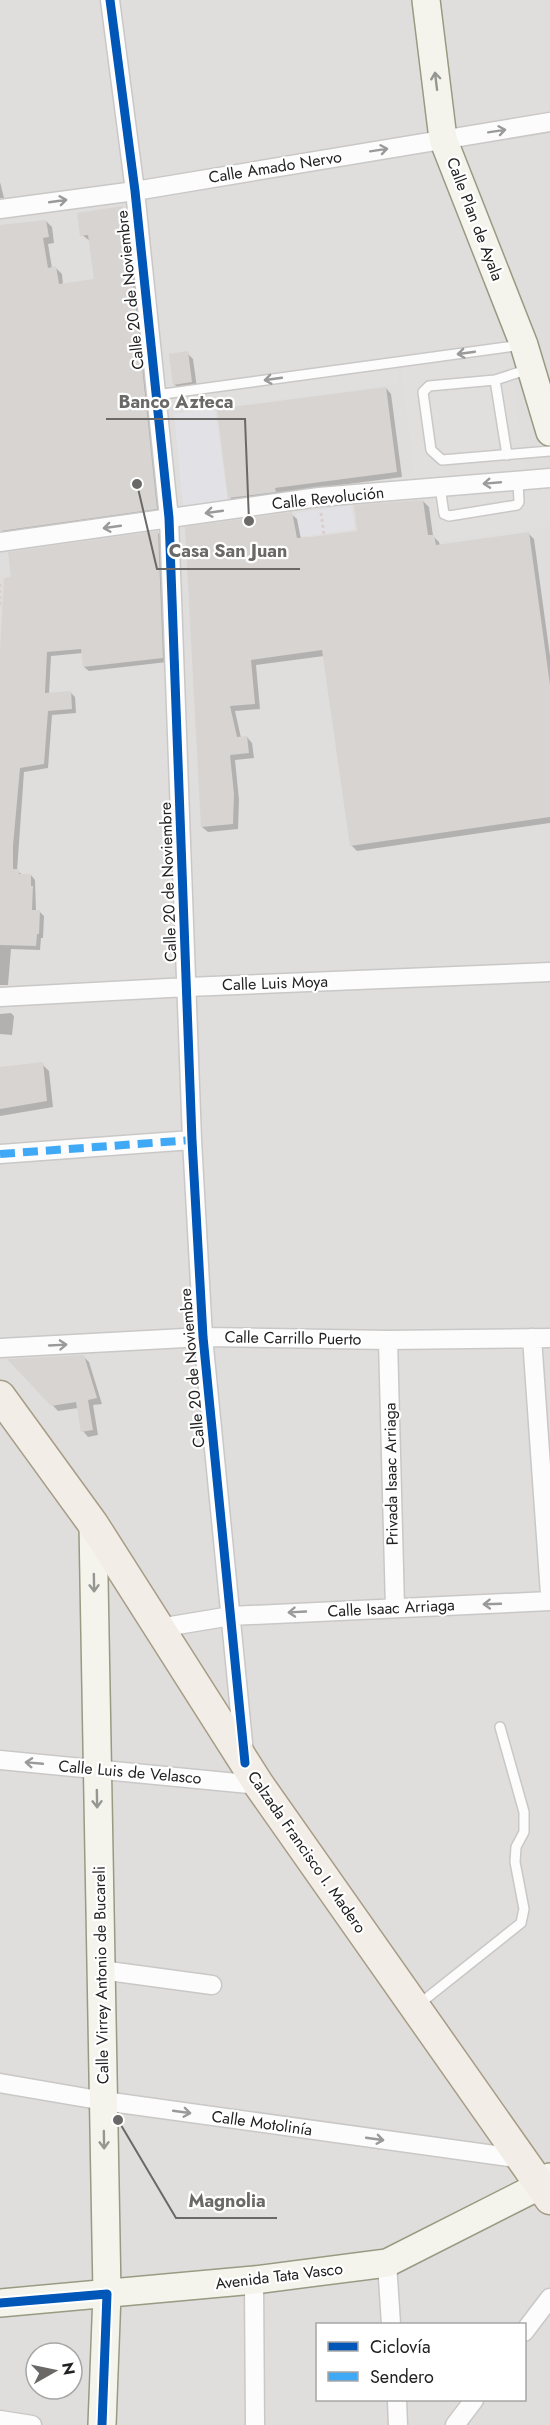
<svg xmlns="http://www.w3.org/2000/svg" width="550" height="2425" viewBox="0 0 550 2425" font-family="Jost,sans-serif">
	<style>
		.residential { fill: #dfdedc; fill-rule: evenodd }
		.parking { fill: #e0dfde }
		.plaza { fill: #e2e1e5 }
		.shadow { fill: #0003 }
		.building { fill: #d7d4d2 }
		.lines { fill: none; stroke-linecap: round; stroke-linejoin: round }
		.lane-casing { stroke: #c9c8c7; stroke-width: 12 }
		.street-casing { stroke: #c9c8c7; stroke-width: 21 }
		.secondary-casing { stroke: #999a82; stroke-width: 30 }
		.primary-casing { stroke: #a79c86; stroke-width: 33 }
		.path { stroke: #dccecd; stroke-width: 3; stroke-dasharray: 3 3; stroke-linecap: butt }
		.lane { stroke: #fdfcfc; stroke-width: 9 }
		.street { stroke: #fdfcfc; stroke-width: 18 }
		.secondary { stroke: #f4f4ed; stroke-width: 27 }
		.primary { stroke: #f3ede7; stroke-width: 30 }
		.quiet { stroke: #3fa9f5; stroke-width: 8; stroke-dasharray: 15 8; stroke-linecap: butt }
		.cycleway-casing { stroke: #fff; stroke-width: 13 }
		.cycleway { stroke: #0057b8; stroke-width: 9 }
		.oneway { stroke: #969692 }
		.oneway2 { stroke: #9a9a9a }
		.labels { text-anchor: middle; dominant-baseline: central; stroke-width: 4.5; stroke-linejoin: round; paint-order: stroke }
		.street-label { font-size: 16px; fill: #222; stroke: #fff }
		.leader { fill: none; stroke: #6a6968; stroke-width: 2 }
		.callout-dot { fill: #6a6968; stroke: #fff; stroke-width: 2 }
		.callout-label { font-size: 18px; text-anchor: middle; font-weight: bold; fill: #6a6968; stroke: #fff; stroke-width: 4.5; stroke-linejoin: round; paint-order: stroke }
	</style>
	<rect width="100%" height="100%" fill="#f0eeeb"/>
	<path class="residential" d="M0,0H550V2425H0ZM318,2324H524V2400H318ZM36,2353H72V2389H36Z"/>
	<path class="parking" d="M510,352L525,473L260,500L258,493L414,473L401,366Z
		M397,368L398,384L174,412L172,397Z
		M550,485V527L439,541L433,494Z"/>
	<path class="plaza" d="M215,408L228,502L183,507L174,414Z
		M351,505L355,529L299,537L296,513Z"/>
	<path class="shadow" d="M0,182L4,198H0Z
		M122,208L128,214L162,514L8,536L2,530L0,521V228L46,221L52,227L54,243L48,244L52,268H56L62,274L63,285L96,280L90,241L82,235Z
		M187,353L193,359L197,388L180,390L174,384Z
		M386,388L391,394L402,477L280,493V497L235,503L230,498Z
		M423,501L429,507L433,536L439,542L440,546L528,533L534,539L550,656V823L357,851L351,845L324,656L256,665L260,709L235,711L241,738L247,737L252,743L254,758L235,760L239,800L238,829L208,832L202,827L187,529L291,514L297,519L301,539L359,532Z
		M158,533L162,537L167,662L89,671L84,667L83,653L51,656L49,694L71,693L75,697L76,713L52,715L48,768L24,772L17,871L23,875H31L35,880L36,911H39L44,916L43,938H41L40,950L11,949L8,985H0V672Z
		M11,1013L14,1016L12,1035L0,1034V1014Z
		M42,1064L49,1071L53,1107L0,1116V1068Z
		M83,1356L89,1362L102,1404L93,1405L98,1435L88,1437L83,1431L78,1408L58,1411L10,1360Z"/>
	<path class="building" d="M123,206L132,271L157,509L0,531V225L46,220L49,237L43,238L48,268L56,266L59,284L94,279L88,235L80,236L77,213Z
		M188,351L192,382L173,385L169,354Z
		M386,387L397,472L275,488L276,492L228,498L217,409Z
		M423,500L428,535H434L436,545L529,532L550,685V817L350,846L322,650L251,660L255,704L230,706L237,737L247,736L249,753L230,755L234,794L233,824L201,827L185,527L292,512L297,538L312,537L357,531L354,505Z
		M158,531L163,658L83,667L81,649L47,652L45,693L71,691L72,709L48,711L44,764L20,768L13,846V869H19V874H31V886H33L32,910H40L39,934H37L36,946L0,945V650L4,578L11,577L8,552Z
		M43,1062L47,1101L0,1109V1067Z
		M84,1355L97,1398L88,1400L93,1430L81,1432L76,1402L51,1406L7,1359Z"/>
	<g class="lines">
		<defs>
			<path id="lane" d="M529,369L495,380L429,386L423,392L431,450L442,460L550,451
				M495,380L507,455
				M156,395L522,345
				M440,487L444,514L449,516L517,505L519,502L518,481
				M418,2005L521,1923L524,1909L515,1862L516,1847L524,1832V1812L500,1727"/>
			<path id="street" d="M110,0L135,191L169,518L192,1140L203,1337L244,1753
				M0,209L135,191L550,122
				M0,542L319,497L550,478
				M0,997L187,987L550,972
				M0,1154L192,1140
				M532,1338L550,1594
				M388,1340L395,1608
				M0,1348L203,1337L388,1340L550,1338
				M159,1628L231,1616L550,1601
				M0,1760L259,1785
				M101,1970L212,1985
				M0,2083L104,2101L524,2159
				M387,2263L391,2324
				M254,2280L255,2425
				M524,2332L550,2298
				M397,2400L398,2425
				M0,2420L32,2425
				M455,2425L474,2400"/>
			<path id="secondary" d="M426,0L443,139L524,345L550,432
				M93,1524L107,2294L102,2425
				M0,2303L254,2280L387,2263L541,2185L550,2177"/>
			<path id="primary" d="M0,1396L93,1524L259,1785L550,2199"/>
		</defs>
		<use href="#lane" class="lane-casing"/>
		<use href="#street" class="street-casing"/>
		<use href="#secondary" class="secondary-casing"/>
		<use href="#primary" class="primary-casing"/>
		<path class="path" d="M321,513L324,535
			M0,584V608"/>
		<use href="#lane" class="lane"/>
		<use href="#street" class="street"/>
		<use href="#secondary" class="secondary"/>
		<use href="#primary" class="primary"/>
		<path class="quiet" d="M0,1154L192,1140"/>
		<defs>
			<path id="cycleway" d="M110,0L135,191L169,518L192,1140L203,1337L245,1763
				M0,2303L107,2294L102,2425"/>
		</defs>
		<use href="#cycleway" class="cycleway-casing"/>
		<use href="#cycleway" class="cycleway"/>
	</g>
	<defs><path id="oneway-shaft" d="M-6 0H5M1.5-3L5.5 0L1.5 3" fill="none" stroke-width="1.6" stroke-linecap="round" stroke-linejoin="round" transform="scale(1.5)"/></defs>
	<g class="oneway">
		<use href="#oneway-shaft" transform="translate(436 81) rotate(-97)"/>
		<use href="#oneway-shaft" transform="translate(94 1583) rotate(89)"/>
		<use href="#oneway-shaft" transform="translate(97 1799) rotate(89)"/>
		<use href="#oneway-shaft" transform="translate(104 2140) rotate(89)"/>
	</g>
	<g class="oneway2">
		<use href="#oneway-shaft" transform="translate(497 131) rotate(-9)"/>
		<use href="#oneway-shaft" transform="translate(379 150) rotate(-9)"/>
		<use href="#oneway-shaft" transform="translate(58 201) rotate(-8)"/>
		<use href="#oneway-shaft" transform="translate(466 353) rotate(172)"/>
		<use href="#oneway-shaft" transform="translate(273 379) rotate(172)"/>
		<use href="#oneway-shaft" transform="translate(492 483) rotate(175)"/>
		<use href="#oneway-shaft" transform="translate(214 512) rotate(172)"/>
		<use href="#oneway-shaft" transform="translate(112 527) rotate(172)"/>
		<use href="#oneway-shaft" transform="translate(58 1345) rotate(-3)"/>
		<use href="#oneway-shaft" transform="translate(492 1604) rotate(178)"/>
		<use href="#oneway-shaft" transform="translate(297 1612) rotate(177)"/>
		<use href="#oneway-shaft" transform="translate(34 1763) rotate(-175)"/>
		<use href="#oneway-shaft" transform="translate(182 2112) rotate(8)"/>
		<use href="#oneway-shaft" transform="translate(375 2139) rotate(8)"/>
	</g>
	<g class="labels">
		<g class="street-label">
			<text transform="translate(275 167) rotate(-9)">Calle Amado Nervo</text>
			<text transform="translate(475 219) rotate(69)">Calle Plan de Ayala</text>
			<text transform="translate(130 290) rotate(-96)">Calle 20 de Noviembre</text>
			<text transform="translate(328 498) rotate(-6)">Calle Revolución</text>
			<text transform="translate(168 882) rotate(-92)">Calle 20 de Noviembre</text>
			<text transform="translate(275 983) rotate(-2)">Calle Luis Moya</text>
			<text transform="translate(293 1338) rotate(1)">Calle Carrillo Puerto</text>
			<text transform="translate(192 1368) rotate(-95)">Calle 20 de Noviembre</text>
			<text transform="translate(391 1474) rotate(-91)">Privada Isaac Arriaga</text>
			<text transform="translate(391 1608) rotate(-3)">Calle Isaac Arriaga</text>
			<text transform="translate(130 1772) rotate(5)">Calle Luis de Velasco</text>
			<text transform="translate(307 1852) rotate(55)">Calzada Francisco I. Madero</text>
			<text transform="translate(101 1975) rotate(-91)">Calle Virrey Antonio de Bucareli</text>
			<text transform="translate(262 2123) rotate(8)">Calle Motolinía</text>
			<text transform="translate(279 2276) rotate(-7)">Avenida Tata Vasco</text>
		</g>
	</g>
	<path class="leader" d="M249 521L245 419H106M137 484L157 569H300M118 2120L176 2218H277"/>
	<g class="callout-dot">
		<circle cx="249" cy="521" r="6"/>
		<circle cx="137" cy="484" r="6"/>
		<circle cx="118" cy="2120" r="6"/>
	</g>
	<g class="callout-label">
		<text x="176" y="408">Banco Azteca</text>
		<text x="228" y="557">Casa San Juan</text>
		<text x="227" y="2207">Magnolia</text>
	</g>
	<rect x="316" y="2323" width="210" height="78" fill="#ffffff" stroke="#a7a7a7" stroke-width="1.5"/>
	<rect x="328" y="2342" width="30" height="9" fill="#0057b8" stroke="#a7a7a7" stroke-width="1.5"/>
	<text x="370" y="2353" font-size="18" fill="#222222">Ciclovía</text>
	<rect x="328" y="2372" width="30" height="9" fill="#3fa9f5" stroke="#a7a7a7" stroke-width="1.5"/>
	<text x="370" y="2383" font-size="18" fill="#222222">Sendero</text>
	<g transform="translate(54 2371) rotate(81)"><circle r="28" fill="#ffffff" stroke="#a7a7a7" stroke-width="1.5"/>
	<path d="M0-4.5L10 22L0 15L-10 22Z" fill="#6a6968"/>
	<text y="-9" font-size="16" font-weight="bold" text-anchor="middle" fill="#222222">N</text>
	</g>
</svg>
